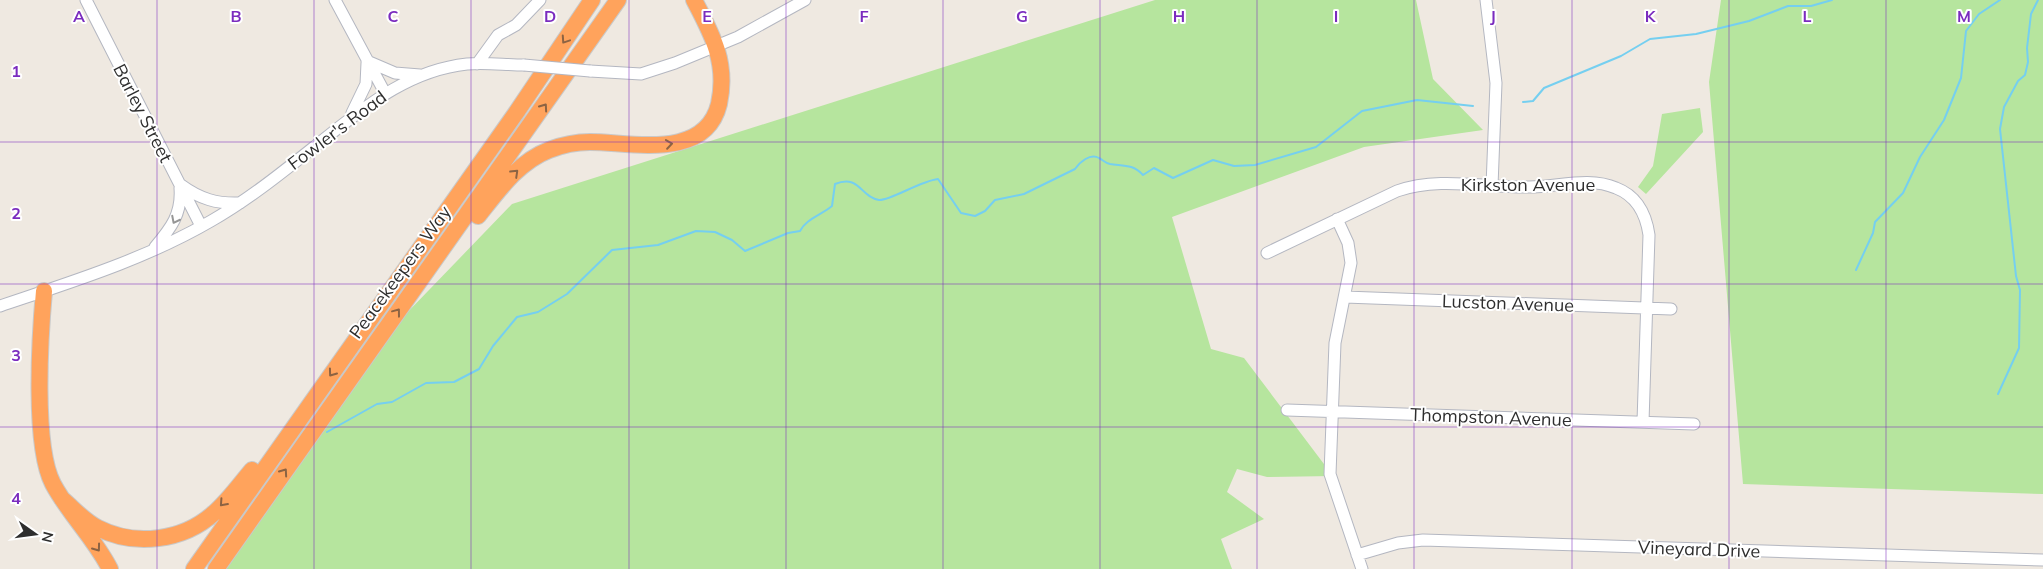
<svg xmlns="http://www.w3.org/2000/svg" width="2043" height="569" viewBox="0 0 2043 569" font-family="Mulish,sans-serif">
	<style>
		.green { fill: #b6e59e }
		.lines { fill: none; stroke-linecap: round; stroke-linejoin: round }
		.stream { stroke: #75cff0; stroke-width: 2 }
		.minor-casing { stroke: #b4b7c1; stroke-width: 13 }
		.highway-casing { stroke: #c9c9c9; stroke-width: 18 }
		.minor { stroke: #fff; stroke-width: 11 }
		.highway { stroke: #ffa35c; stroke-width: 16 }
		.minor-bridge-casing { stroke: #b4b7c1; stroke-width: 13; stroke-linecap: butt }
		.minor-bridge { stroke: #fff; stroke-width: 11 }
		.oneway { stroke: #8c6343 }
		.oneway2 { stroke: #969696 }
		.grid { fill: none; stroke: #7b2cbf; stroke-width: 1; stroke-opacity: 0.55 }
		.labels { text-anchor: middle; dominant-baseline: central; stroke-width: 4; stroke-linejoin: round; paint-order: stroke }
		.street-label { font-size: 18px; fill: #2e2e2e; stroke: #fff }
		.grid-label { font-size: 16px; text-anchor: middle; font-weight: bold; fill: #7b2cbf; stroke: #fff; stroke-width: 4; stroke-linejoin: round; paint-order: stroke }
	</style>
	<rect width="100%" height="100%" fill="#efe9e1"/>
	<path class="green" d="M1155,0H1416L1433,79L1483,130L1364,147L1172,217L1211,349L1244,358L1333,476L1267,477L1237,469L1227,492L1264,519L1221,539L1232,569H224L401,319L512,204Z
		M1721,0H2043V494L1743,484L1709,82Z
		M1700,108L1703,132L1646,194L1638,187L1653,166L1662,114Z"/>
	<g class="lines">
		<path class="stream" d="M1523,102L1533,101L1544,88L1621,56L1650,39L1696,34L1749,21L1788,6H1811L1832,0
			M1856,270L1873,233L1875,222L1903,193L1920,157L1944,120L1961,78L1966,31L1979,14L2000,0
			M1998,394L2019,348L2020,290L2016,276L2000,129L2004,107L2018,81L2025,75L2028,62L2027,48L2031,14L2038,0
			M327,432L377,404L392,402L426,383L454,382L479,369L493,346L517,317L538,312L567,294L612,250L658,245L696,231L715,232L732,240L745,251L788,233L800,231C806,219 821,215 832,206L835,184C860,174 860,197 879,200C890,201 920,181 938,179L961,213L975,216L985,211L995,200L1024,194L1075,169C1080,162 1090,153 1099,158C1103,160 1105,163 1110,164C1123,166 1133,164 1143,175L1154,168L1173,178L1213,160L1234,166L1255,165L1316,147L1362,111L1417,100L1473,106"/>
		<defs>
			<path id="minor" d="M86,0L201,226
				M335,0L385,93
				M1486,0L1496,83L1492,186
				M367,61L395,73L420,75
				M477,64L498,35L516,25L540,0
				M590,71L641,74L675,63L738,37L805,0
				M352,113L366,84L367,63
				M181,185C200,199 217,204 240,203
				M1337,219L1348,243L1351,263L1335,343L1330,474L1362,569
				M155,247C171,228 182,214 180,188
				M1267,253L1397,191C1439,176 1486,188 1529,187C1558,187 1589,176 1616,188C1637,196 1646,214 1649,235L1643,422
				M1345,297L1671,309
				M0,306C71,282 146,259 211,221C253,197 290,166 328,136C370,103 411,70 467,64C485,62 505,65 524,65
				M1287,410L1694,424
				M1357,555L1398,543L1423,540L2043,560"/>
			<path id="highway" d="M478,216C498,191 518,162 549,150C562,145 576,142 590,142C631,142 705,161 719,104C728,63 712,34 694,0
				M44,291C40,336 33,446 53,484C69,514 95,539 110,569
				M62,499C74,509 84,521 98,528C135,547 183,541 214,513C228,501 240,484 252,470
				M194,569L516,113L592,0
				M216,569L618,0"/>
		</defs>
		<use href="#minor" class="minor-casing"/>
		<use href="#highway" class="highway-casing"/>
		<use href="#minor" class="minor"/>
		<use href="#highway" class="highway"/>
		<defs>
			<path id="minor-bridge" d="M524,65L590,71"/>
		</defs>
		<use href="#minor-bridge" class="minor-bridge-casing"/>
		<use href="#minor-bridge" class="minor-bridge"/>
	</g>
	<defs><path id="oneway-chevron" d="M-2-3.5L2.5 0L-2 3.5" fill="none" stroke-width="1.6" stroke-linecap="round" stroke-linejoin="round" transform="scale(1.25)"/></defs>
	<g class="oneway">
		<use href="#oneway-chevron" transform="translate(565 40) rotate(124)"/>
		<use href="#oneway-chevron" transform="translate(544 107) rotate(-55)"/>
		<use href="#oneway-chevron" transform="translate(669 144) rotate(-8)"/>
		<use href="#oneway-chevron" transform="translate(515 173) rotate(-44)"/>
		<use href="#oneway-chevron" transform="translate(397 312) rotate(-53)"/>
		<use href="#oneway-chevron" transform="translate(332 373) rotate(126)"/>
		<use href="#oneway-chevron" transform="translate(284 472) rotate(-55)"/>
		<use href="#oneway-chevron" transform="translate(223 503) rotate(132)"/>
		<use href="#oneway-chevron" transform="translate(97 548) rotate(54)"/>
	</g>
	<use class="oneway2" href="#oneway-chevron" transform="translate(175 220) rotate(117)"/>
	<path class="grid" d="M157,0V569M314,0V569M471,0V569M629,0V569M786,0V569M943,0V569M1100,0V569M1257,0V569M1414,0V569M1572,0V569M1729,0V569M1886,0V569M0,142H2043M0,284H2043M0,427H2043"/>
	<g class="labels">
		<g class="street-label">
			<text transform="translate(143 113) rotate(63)">Barley Street</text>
			<text transform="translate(337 130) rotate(-37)">Fowler's Road</text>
			<text x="1528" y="184">Kirkston Avenue</text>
			<text transform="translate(400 272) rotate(-54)">Peacekeepers Way</text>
			<text transform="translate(1508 303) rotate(2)">Lucston Avenue</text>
			<text transform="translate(1491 417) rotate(2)">Thompston Avenue</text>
			<text transform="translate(1699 549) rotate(2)">Vineyard Drive</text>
		</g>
	</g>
	<g class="grid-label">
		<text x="79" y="22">A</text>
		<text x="236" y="22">B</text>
		<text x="393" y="22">C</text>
		<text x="550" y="22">D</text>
		<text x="707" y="22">E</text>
		<text x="864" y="22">F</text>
		<text x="1022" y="22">G</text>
		<text x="1179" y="22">H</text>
		<text x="1336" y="22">I</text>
		<text x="1493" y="22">J</text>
		<text x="1650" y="22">K</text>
		<text x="1807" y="22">L</text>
		<text x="1964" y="22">M</text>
		<text x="16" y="77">1</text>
		<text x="16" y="219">2</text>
		<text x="16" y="361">3</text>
		<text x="16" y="504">4</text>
	</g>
	<g transform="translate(35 534) rotate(104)" stroke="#ffffff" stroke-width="4" paint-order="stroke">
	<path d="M0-4L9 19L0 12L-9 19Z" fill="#2e2e2e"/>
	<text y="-8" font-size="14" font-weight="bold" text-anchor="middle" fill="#2e2e2e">N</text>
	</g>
</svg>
